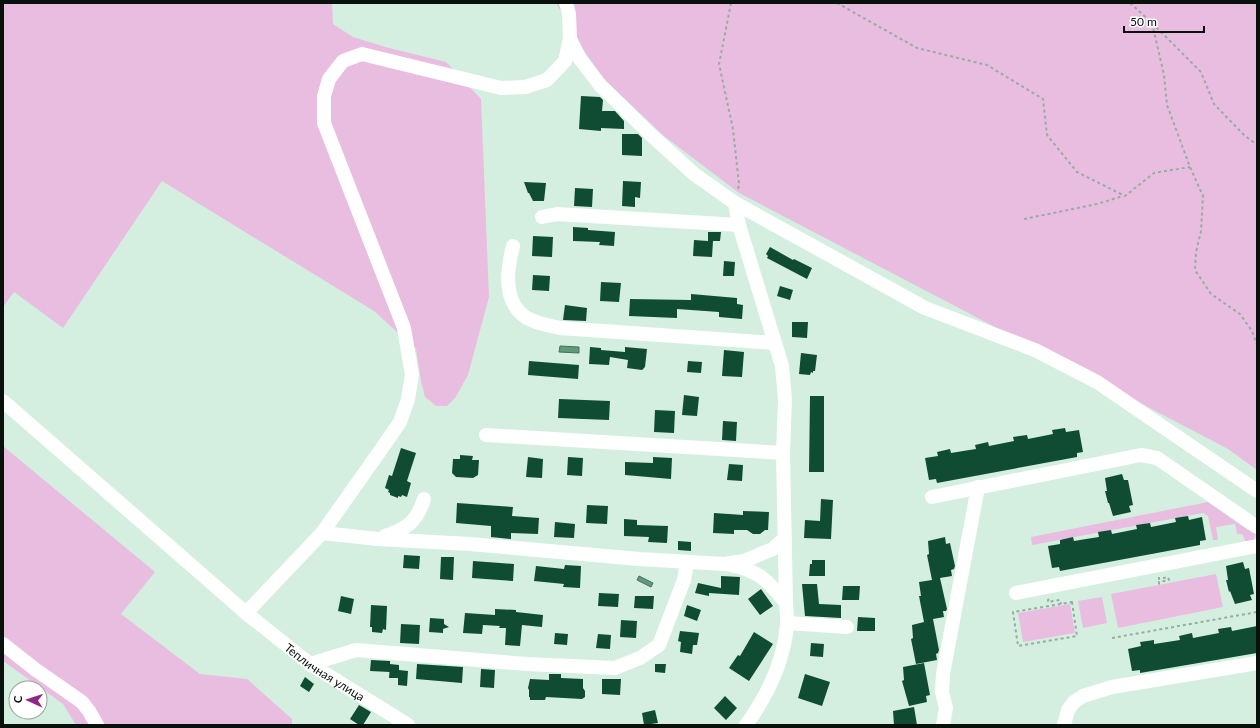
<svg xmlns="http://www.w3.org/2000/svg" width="1260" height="728" viewBox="0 0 1260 728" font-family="Lato,sans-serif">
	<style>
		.green { fill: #e9bde0 }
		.water { fill: #60997c; stroke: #46705a }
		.building { fill: #0f4c33 }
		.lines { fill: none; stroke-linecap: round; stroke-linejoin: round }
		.path { stroke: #96aca0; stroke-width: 2; stroke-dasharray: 3 3; stroke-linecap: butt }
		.minor { stroke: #fff; stroke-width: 14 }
		.labels { text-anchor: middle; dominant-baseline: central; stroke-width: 4; stroke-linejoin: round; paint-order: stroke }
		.street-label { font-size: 12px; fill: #08110c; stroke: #fff }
	</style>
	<rect width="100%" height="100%" fill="#d4efe0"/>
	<path class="green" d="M3,3H332L333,24L353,37L389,48L446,62L481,99L489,297L468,375L455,398L447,406H436L425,397L421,381L416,349L374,311L162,181L63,328L14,292L3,307Z
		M556,3H1257V470L1228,449L739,193L664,136L604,79L582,48Z
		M3,446L155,572L121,614L200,674L247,679L292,719V725H76L63,704L3,661Z
		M1208,502L1248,530L1249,527L1256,532L1254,539L1255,541L1248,542L1245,541L1243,535L1241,534H1237L1235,524L1216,527L1218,540H1213L1208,516L1203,513L1032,545L1031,537Z
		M1216,574L1223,607L1118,628L1111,594Z
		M1102,597L1107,623L1083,628L1078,601Z
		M1070,604L1075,633L1023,642L1018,613Z"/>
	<path class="water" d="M560,346L579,347V353L559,352Z
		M639,576L653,583L651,587L637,580Z"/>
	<path class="building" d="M581,96L600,97L603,100L602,111H615L624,121V129L601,128V131L579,129Z
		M622,134H638L642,138V156L622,155Z
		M623,181L641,182L640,198L635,197V207L622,206Z
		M524,182L546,183L544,201H533L529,193H528Z
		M575,188L593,189L592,207L574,206Z
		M573,227L588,228V230L615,232L614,246L599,245L600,242L573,241Z
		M708,232H721L720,241H713L712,257L693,256L694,240L708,241Z
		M533,236L553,237L552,257L532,256Z
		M770,247L793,260L794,259L812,268L807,279L767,258L768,256L766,254Z
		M724,261L735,262L734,276H723Z
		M533,275L550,276L549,291L532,290Z
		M601,282L621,283L619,302L600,301Z
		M780,286L793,290L790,300L777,296Z
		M691,294L737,298V304L743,305L742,319L719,317V312L677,309V318L629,316L630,299L691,300Z
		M565,305L587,308L586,321L563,320Z
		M792,322H808L807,338L792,337Z
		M590,347L601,348V350L625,352V347L647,349L645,367L642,370L627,368L628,360L610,357L609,365L589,364Z
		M724,350L744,352L742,377L722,376Z
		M801,353L817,355L815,371H813V373L811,372L810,375L799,374Z
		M529,361L579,365L578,379L528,375Z
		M688,361L702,362L701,373L687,372Z
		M684,395L699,397L697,416L682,415Z
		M810,396H824V472H809Z
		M559,399L610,401L609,420L558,418Z
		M655,410L675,411L674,433L654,432Z
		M723,421L737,422L736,441L722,440Z
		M1065,428L1066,432L1079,430L1083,452L1077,453V457L937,483L936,479L929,480L925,458L938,456L937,452L950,449L951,453L963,451L976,449L975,445L988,442L989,446L1014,441L1013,437L1027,435L1028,439L1053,434L1052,430Z
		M401,448L416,453L407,481L411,483L407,497L402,495L401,497L398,496V498L390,495V493L388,492L389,490L385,488L389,475L392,476Z
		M460,455L473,456L472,460H479L478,475L473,478L456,477L452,473L453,459H460Z
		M528,457L543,459L542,478L526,477Z
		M568,457L583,458L582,476L567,475Z
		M653,457L672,458L671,479L625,475V462L653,463Z
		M729,464L743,465L742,481L727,480Z
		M1122,474L1124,480H1128L1133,505L1129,506L1131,512L1113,516L1109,503H1108L1105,491H1107L1105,478Z
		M821,499L833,500L831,539L804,538L805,520L820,521Z
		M457,503L513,507L512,516L539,518L538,534L511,533V539L491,537V526L456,523Z
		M587,505L608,506L607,524L586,523Z
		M743,511L769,512L768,530H765L760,534H753L747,530H734V534L713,533L714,513L743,515Z
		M1188,516L1189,520L1202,517L1206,540L1200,541V545L1060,571L1059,567L1052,568L1048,546L1060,544V540L1073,537L1074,541L1086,539L1099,537L1098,532L1111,530L1112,534L1137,529L1136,525L1150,523L1151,527L1176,522L1175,518Z
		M624,519L637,520V525L668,526L667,543L648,542L649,537L624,536Z
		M555,522L575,524L574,538L554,537Z
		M945,537L946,544L950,543L955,566L954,569L951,570L952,576L940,578L947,609L946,611H943L944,617L933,619L939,650L938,653L936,654L937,660L916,664L911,639L913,638L912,625L924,622L919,596H921L919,582L932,580L927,555L929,554L928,541Z
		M678,541L691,542V551L678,550Z
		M404,555L420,556L419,569L403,568Z
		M441,557H454L453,580L440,579Z
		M812,560H825V576H809L810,564H812Z
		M473,561L514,564L513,581L472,578Z
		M1243,562L1245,569L1249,568L1254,594L1250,595L1252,600L1235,604L1230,591L1229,592L1226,580H1228L1226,566Z
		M565,565L581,566L580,588L563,587L564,584L534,581L536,566L564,569Z
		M721,576L740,577L739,595L709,593V596L695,593L698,583L721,588Z
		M802,584H817L819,604L841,605V618L805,616Z
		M843,586H860L859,600H842Z
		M761,589L773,606L760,615L748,599Z
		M599,593L619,594L618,607L598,606Z
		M341,596L354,599L351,614L338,611Z
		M635,596H654L653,609L634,608Z
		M371,605L387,606L386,630L383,629L382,633L372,632V627H370Z
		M687,605L701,610L697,621L684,616Z
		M495,609L516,610V612L543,615L542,627L522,625L520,646L505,645L506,628H499L500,626L483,625L482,634L463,633L465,613L495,615Z
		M858,617L875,618V631H857Z
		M430,618L444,619V624L449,627L443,629V633L429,632Z
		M621,620L637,621L636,638L620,637Z
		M401,624L420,625L419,644L400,643Z
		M1257,626V653L1140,673V670L1132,671L1128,649L1141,646L1140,642L1154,640V644L1180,640L1179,636L1192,633L1193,638L1219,633L1218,629L1231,627L1232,631Z
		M680,631L699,633L697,645H693L692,654L680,652L681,642L678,641Z
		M754,632L773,644L749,681L729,668L738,655L740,656Z
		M555,633L568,634L567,645L554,644Z
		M598,634L611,635L610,649L596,648Z
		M811,643L824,644L823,657L810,656Z
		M371,660L390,661V664L399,665V670L408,671L407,686L398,685V678H389L390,665V672L370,671Z
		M924,663L930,695L926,696L927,702L909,706L902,681L904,680L903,667Z
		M417,664L463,667L462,683L416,679Z
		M655,664H666L665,673L655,672Z
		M481,669L495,670L494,688L480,687Z
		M549,674H561V678L583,679V688L585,691V697L582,699L546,697L545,700H530V697H529V690L528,688L530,679L549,680Z
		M805,674L830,682L822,706L798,698Z
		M305,677L314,684L309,692L300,686Z
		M602,679H621L620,695L602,694Z
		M725,696L737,708L726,720L714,708Z
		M359,705L371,712L363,725H359L350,719Z
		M914,707L917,725H894L893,711Z
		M655,710L658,723L644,725L642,713Z"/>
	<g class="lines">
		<path class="path" d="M731,3L719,64L733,129L739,184L738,190
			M837,3L917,48L987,65L1043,99L1047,135L1077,172L1125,196L1154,173L1190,167
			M1130,3L1152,23L1201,72L1214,104L1244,135L1257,145
			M1152,23L1164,75L1167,105L1190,167L1203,196L1201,231L1196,252L1195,270L1211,294L1240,314L1252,331L1257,345
			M1024,219L1097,204L1123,196
			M1159,577V579L1168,577L1169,580L1159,582V585
			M1049,599L1048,600V602L1060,600L1061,604
			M1072,602L1077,636L1018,646L1013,612Z
			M1112,638L1257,612"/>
		<g class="minor">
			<path d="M570,39L580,59L600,85L650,134L694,174L735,203L925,308L1035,350L1097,382L1257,491"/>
			<path d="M735,203L739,225L782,366L785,400L783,453L786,603C786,610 788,617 787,625C784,661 767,696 746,725"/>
			<path d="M542,217L557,214L739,225"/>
			<path d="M513,246C507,270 502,302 527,318C537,324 549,325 560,328L775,343"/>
			<path id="s1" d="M3,401L246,613L310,664L408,725"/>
			<path d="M486,435L783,453"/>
			<path d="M932,497L1141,455L1157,458L1257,527"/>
			<path d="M322,533L378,539L470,544L639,559L724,564L744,561L763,553L773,549L785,538"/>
			<path d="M385,536C406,529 417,522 424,499"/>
			<path d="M730,565C760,571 767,580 786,603"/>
			<path d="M1016,593L1257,546"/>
			<path d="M246,613L322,533L380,451L400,422L408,399L412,375L404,328L324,123V96L329,79L343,61L362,54L501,88L525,87L547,80L565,61L570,39L569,14L566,3"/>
			<path d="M787,623L847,627"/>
			<path d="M3,644L36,670L82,702L89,711L97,725"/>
			<path d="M310,664L356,650L527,664L615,668L640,658L659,645L684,580L687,562"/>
			<path d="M943,725L946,708L942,692L943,674L978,487"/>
			<path d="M1064,725L1068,710L1074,702L1083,696L1112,687L1257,663"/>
		</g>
	</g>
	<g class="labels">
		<g class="street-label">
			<text stroke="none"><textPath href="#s1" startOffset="421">Тепличная улица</textPath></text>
		</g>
	</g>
	<rect width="1260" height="728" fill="none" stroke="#08110c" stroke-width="8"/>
	<g transform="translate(28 700) rotate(273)"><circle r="19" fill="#ffffff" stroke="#9ca09e"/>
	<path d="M0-3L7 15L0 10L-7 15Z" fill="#932586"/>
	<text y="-6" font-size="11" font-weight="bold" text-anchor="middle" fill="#08110c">С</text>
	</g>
	<path d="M1124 26v6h80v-6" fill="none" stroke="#08110c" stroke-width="2"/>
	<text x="1130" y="26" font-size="12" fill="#08110c" stroke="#ffffff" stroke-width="3" paint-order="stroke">50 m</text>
</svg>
